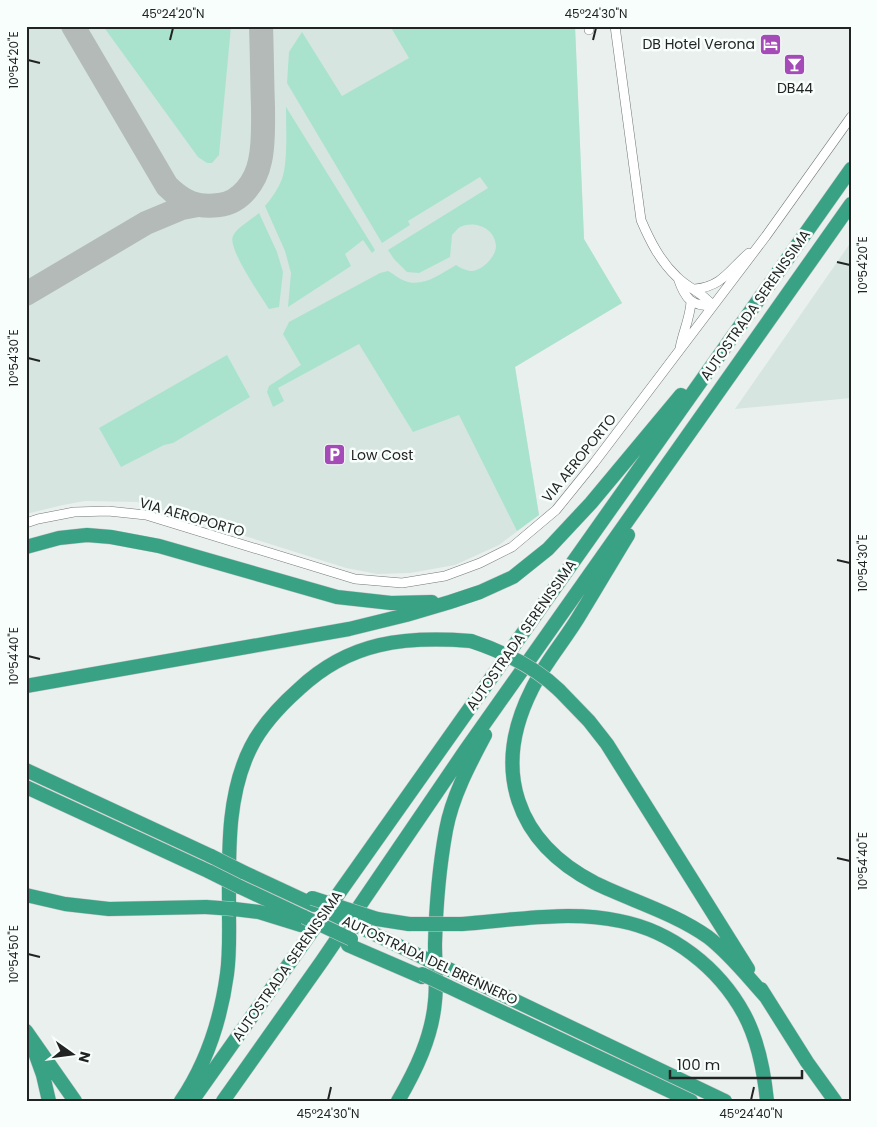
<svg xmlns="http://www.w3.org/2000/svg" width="877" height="1127" viewBox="0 0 877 1127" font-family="Poppins,sans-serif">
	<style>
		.built { fill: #d6e5df }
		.grass { fill: #a9e3ce }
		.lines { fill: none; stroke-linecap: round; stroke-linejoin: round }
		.taxiway { stroke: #b4bab8; stroke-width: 24 }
		.minor-casing { stroke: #737977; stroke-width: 10 }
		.highway-casing { stroke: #cacaca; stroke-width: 15 }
		.minor { stroke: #fff; stroke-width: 9 }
		.highway { stroke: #3aa284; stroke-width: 14 }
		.highway-bridge-casing { stroke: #cacaca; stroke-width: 15; stroke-linecap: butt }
		.highway-bridge { stroke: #3aa284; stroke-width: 14 }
		.ticks { fill: none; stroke: #222423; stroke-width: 2 }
		.labels { text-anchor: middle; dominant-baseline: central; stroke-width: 5; stroke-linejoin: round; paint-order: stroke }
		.poi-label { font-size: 14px; fill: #222423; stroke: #f7fefb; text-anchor: end }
		.street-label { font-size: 14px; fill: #222423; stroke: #f7fefb }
		.neatline { fill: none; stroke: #222423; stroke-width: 2 }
		.ticks-label { font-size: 12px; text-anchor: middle; fill: #222423 }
	</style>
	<rect width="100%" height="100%" fill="#eaf0ee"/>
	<path class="built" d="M26,26H575L584,239L622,303L515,367L539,515L499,545L455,565L410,573L377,574L346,568L137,502L85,501L63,505L26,514Z
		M851,242V398L735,409Z"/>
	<path class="grass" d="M103,26H231L219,155L212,163H207L198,157Z
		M390,26H575L584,239L622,303L515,367L539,515L517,531L459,415L413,432L359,344L278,388L284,401L273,407L267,392L269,386L301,365L283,334L289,322L380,273L388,271C394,274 399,279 405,281C423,288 442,273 456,265C460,268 465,270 470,271C481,272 496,257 496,246C495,228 475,220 460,227C457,229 454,233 452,235L450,257L419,273L407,272L394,259L388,250L488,188L480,177L408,221L410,225L382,243L287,83L289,52L302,32L342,96L409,58Z
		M286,107L375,250L372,253L363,240L345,254L351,266L288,307L291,273L285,251L265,206C272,198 278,189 282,179C288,163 286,125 286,107Z
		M259,213L277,252L283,272L279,307L269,309C261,296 227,248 233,236C237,227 251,220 259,213Z
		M227,355L250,397L173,443L164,445L121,467L99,428Z"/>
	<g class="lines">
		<path class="taxiway" d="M73,26L167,186C183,202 197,208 219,205C241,203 256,181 260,161C264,144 263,124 263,107C262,80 262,53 261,26
			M26,294L146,223L182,208L198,205"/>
		<defs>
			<path id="minor" d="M589,26V30
				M615,26L641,220C650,241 660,261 677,277C689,289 701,291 713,306
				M678,278C685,299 691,306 713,306
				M695,289C723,286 729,270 749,253
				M680,348C683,332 690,318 691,302
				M26,523L38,519L74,512L108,511L146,515L355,579L402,583L445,576L480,563L512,547L556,510L594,463L766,236L851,117"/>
			<path id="highway" d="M628,535C612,561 597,587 581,613C566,639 545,662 532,689C491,770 516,842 595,883C632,901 674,913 708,937C730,954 747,976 766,997
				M26,547L59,538L87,535L111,537L159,546L337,597L391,603L432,602
				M26,686L349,629L406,615L450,602L480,592L513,577L548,549L591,503L681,395
				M559,690L589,721L607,744L748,969
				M26,770L211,856
				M26,787L210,872
				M243,872L314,905
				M240,887L304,917
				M26,895L65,904L109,909L206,907
				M234,909L259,912L301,925
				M377,919L409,924
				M462,924C513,920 570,910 620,921C672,931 719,968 744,1014C758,1040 764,1071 767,1101
				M362,928L428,960
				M348,945L422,977
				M455,972L725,1101
				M447,986L691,1101
				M761,989L807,1062L835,1101
				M26,1031L75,1101
				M34,1050L43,1075L49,1101
				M181,1101C206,1064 221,1018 227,974C230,953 229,931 229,910C229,856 226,796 251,747C262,725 281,705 299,689C350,641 405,636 471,641
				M192,1101L851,169
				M223,1101L322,961L465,751L851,204
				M398,1101C416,1070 432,1037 435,1001C437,983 435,963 435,944C436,906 439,868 446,830C452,797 469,765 485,735"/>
		</defs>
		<use href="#minor" class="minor-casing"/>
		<use href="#highway" class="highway-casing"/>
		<use href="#minor" class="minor"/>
		<use href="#highway" class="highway"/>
		<defs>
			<path id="highway-bridge" d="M471,641C504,652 534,666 559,690
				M211,856L243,872
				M210,872L240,887
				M312,898L377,919
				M206,907L234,909
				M326,911L362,928
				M304,917L351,939
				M409,924H462
				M428,960L455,972
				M422,974L447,986"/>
		</defs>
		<use href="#highway-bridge" class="highway-bridge-casing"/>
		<use href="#highway-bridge" class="highway-bridge"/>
	</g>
	<path class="ticks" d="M170,40L173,28M593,40L596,28M28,60L40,63M837,262L850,265M28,358L40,361M837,560L850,563M28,656L40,659M837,858L850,861M28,954L40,957M328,1100L331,1087M751,1100L754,1087"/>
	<defs>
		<symbol id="hotel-square" viewBox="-11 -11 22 22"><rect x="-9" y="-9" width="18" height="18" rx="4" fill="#a44bb7" stroke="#f7fefb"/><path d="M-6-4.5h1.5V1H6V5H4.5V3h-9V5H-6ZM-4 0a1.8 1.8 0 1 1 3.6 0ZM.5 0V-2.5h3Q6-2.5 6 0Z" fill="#fff"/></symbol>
		<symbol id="bar-square" viewBox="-11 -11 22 22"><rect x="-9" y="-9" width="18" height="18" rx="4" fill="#a44bb7" stroke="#f7fefb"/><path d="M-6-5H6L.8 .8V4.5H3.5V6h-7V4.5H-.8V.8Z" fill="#fff"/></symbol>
		<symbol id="parking-square" viewBox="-11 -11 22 22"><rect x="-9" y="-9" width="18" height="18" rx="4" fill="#a44bb7" stroke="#f7fefb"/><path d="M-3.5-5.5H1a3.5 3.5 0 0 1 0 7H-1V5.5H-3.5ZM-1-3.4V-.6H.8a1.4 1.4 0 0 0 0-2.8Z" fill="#fff"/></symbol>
	</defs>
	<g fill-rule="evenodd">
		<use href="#hotel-square" x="758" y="32" width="25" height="25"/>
		<use href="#bar-square" x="782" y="52" width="25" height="25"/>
		<use href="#parking-square" x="322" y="442" width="25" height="25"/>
	</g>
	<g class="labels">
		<g class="poi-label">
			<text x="755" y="44">DB Hotel Verona</text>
			<text x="795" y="88" text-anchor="middle">DB44</text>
			<text x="351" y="455" text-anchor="start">Low Cost</text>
		</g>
		<g class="street-label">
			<text transform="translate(755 305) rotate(-55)">AUTOSTRADA SERENISSIMA</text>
			<text transform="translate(579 458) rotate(-51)">VIA AEROPORTO</text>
			<text transform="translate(192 517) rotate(16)">VIA AEROPORTO</text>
			<text transform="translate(521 635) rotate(-55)">AUTOSTRADA SERENISSIMA</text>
			<text transform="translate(430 960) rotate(25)">AUTOSTRADA DEL BRENNERO</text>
			<text transform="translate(287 966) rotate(-55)">AUTOSTRADA SERENISSIMA</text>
		</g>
	</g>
	<rect width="877" height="1127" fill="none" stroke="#f7fefb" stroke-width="55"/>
	<g transform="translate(72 1054) rotate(104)" stroke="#f7fefb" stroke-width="4" paint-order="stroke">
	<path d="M0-4L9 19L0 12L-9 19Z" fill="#222423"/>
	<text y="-8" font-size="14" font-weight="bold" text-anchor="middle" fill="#222423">N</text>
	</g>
	<path d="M670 1070v8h132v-8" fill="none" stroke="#222423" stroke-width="2.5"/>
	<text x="677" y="1070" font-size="15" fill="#222423" stroke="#f7fefb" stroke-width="4" paint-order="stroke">100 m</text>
	<rect x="28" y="28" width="822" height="1072" class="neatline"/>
	<g class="ticks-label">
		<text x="173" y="18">45°24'20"N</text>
		<text x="596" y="18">45°24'30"N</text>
		<text transform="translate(14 60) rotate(-90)" y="4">10°54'20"E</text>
		<text transform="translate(863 265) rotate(-90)" y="4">10°54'20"E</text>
		<text transform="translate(14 358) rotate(-90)" y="4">10°54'30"E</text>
		<text transform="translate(863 563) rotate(-90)" y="4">10°54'30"E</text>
		<text transform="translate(14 656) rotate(-90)" y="4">10°54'40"E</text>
		<text transform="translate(863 861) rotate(-90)" y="4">10°54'40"E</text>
		<text transform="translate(14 954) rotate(-90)" y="4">10°54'50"E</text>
		<text x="328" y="1118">45°24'30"N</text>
		<text x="751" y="1118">45°24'40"N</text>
	</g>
</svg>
